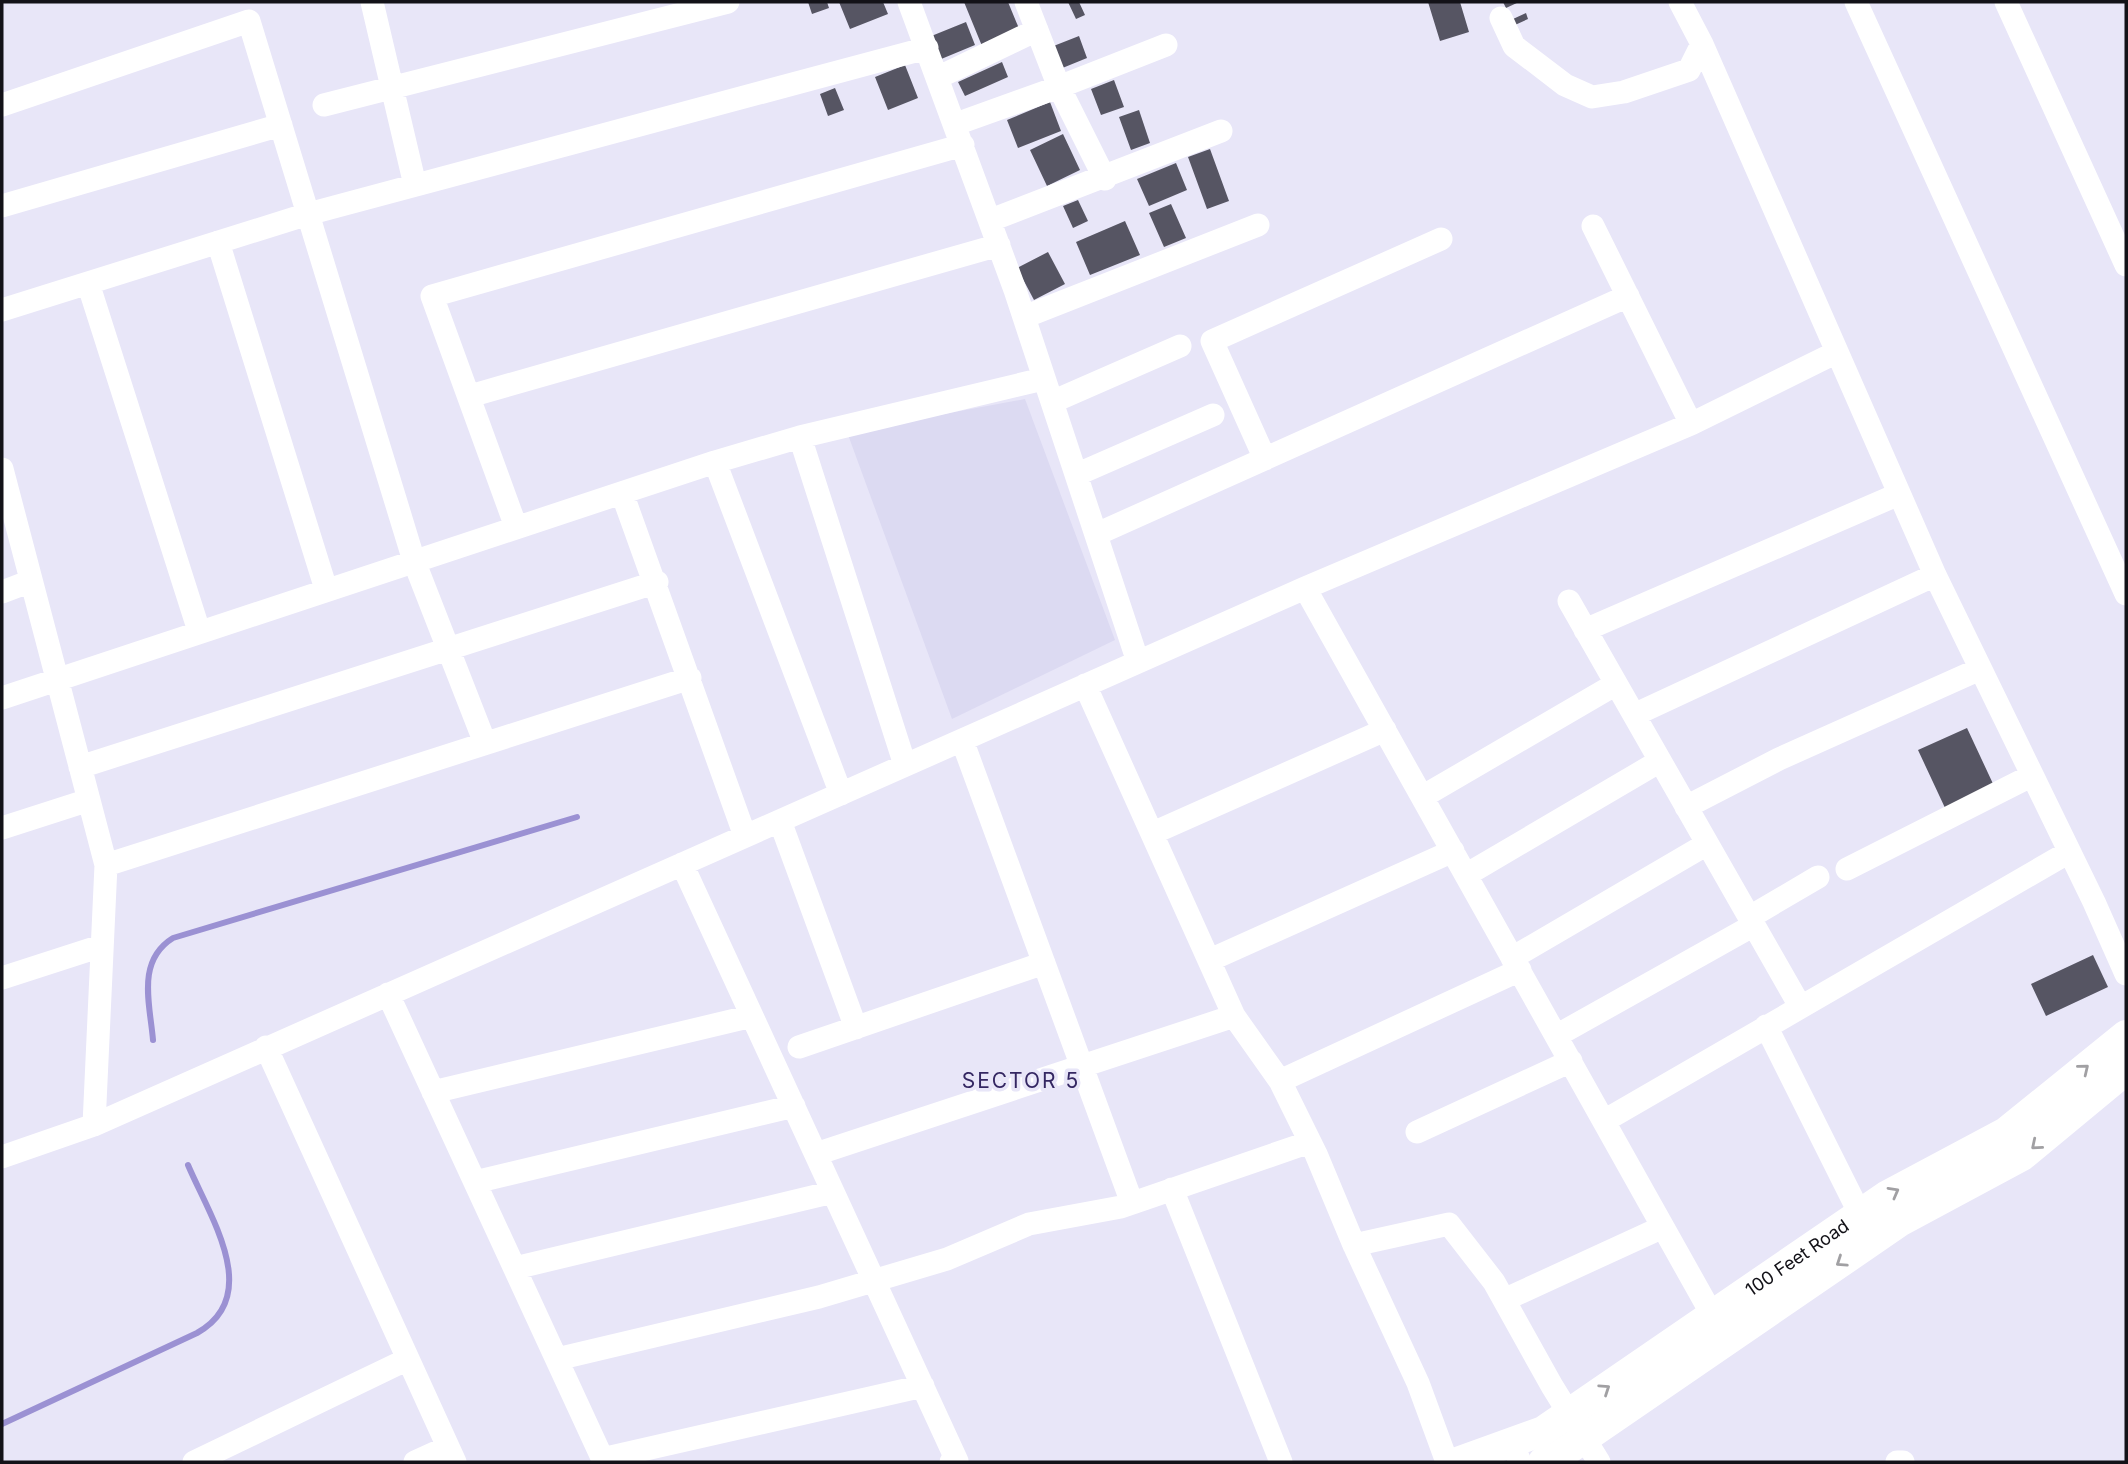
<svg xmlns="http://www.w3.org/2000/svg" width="2128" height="1464" viewBox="0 0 2128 1464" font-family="Inter,sans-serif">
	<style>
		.built { fill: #dcdaf2 }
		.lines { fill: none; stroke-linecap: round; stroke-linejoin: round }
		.stream { stroke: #9b91d3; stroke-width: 6 }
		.building { fill: #565563 }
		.minor { stroke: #fff; stroke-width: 23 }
		.major { stroke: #fff; stroke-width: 30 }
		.oneway { stroke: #a1a0a3 }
		.labels { text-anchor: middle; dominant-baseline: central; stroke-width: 7; stroke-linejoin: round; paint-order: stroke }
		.street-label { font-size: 18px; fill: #131218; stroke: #e8e6f8 }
		.quarter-label { font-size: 21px; letter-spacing: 2px; fill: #342762; stroke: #e8e6f8 }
	</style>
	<rect width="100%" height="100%" fill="#e8e6f8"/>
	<path class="built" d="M1025,399L1115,640L952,719L847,432Z"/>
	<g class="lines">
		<path class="stream" d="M153,1040C150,1004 136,961 173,938L577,817
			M2,1424L197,1333C264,1296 209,1215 188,1165"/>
	</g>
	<path class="building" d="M808,2H827L829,8L812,14Z
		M839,2H883L888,14L850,29Z
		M964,2H1008L1020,31L982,46Z
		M1068,2H1079L1085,15L1076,19Z
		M1428,2H1460L1469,32L1440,41Z
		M1503,2H1519L1506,8Z
		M1526,13L1528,19L1515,25L1513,19Z
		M966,22L975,45L934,62L924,39Z
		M1079,36L1087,58L1060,69L1051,47Z
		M1002,62L1008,77L965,96L958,82Z
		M905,65L918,98L888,110L875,77Z
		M1114,80L1124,107L1101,115L1091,89Z
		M835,88L844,110L828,116L820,94Z
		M1050,102L1061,131L1018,148L1007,120Z
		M1139,110L1150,143L1131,150L1119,117Z
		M1063,134L1080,170L1047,186L1030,150Z
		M1210,149L1229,201L1207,209L1188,157Z
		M1176,163L1187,190L1149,206L1137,179Z
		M1078,200L1088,221L1073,228L1063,206Z
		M1171,204L1186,238L1164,247L1149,213Z
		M1125,221L1140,255L1090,275L1076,242Z
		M1048,252L1065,284L1034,300L1017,268Z
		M1967,728L1995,788L1946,810L1918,750Z
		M2093,955L2108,987L2046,1016L2031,984Z"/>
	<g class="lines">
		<path class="minor" d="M372,2L415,185
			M909,2L1015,290L1138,662
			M1680,2L1702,44L1935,575L2094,902L2126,974
			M1856,2L2126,594
			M2006,2L2126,265
			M1501,18L1514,46L1565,85L1592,97L1624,92L1689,70L1702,44
			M939,77L1037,30
			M2,105L249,21L414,561L485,743
			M324,105L728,2
			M956,124L1059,87L1026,2
			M1105,179L1059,87L1166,45
			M2,206L281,125
			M991,220L1221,131
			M1593,226L1691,424
			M218,242L326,589
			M88,283L199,631
			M2,310L308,214L927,48
			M1024,317L1258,225
			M470,396L999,245
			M1052,402L1180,346
			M800,437L905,765
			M1265,459L1212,341L1441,239
			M715,462L841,794
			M2,469L106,865L94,1125
			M1078,474L1213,415
			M622,493L745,836
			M516,527L432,296L963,145
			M1097,534L1628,296
			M1305,588L1719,1327
			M2,592L31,581
			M1569,601L1800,1006
			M1585,630L1899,494
			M1085,685L1234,1016L1280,1081L1316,1154L1354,1245L1418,1383L1447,1462
			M2,698L715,462L800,437L1043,379
			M1634,715L1935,575
			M962,740L1132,1203
			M80,767L657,582
			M1422,797L1616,684
			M1686,807L1779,759L1980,669
			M780,821L856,1028
			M2,828L89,800
			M1153,833L1385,730
			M682,864L957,1461L951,1462
			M106,865L690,678
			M1847,869L2031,776
			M1466,875L1660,761
			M1750,917L1818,877
			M1512,958L1707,844
			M1210,960L1453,851
			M2,978L101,946
			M388,994L604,1462
			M1766,1026L1866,1226
			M1556,1036L1754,925
			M266,1047L455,1462
			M799,1047L1044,963
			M1280,1081L1520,970
			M433,1092L752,1016
			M1604,1121L2069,852
			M1417,1132L1571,1061
			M816,1154L1234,1016
			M2,1157L94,1125L1305,588L1691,424L1837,352
			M475,1182L794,1106
			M1172,1189L1281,1462
			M1354,1245L1449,1224L1494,1282L1552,1386L1599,1462
			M515,1268L833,1192
			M1506,1299L1652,1232
			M557,1359L819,1297L947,1259L1029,1224L1121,1207L1310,1142
			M1512,1443L1520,1462
			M602,1459L923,1386
			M194,1462L408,1359
			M415,1462L448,1447
			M1897,1462H1903"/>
		<g class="major">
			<path id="s1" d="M1457,1462L1543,1431L1886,1196L2006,1132L2126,1035"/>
			<path d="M1543,1462L1557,1457L1901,1221L2022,1156L2126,1070"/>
		</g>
	</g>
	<defs><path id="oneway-chevron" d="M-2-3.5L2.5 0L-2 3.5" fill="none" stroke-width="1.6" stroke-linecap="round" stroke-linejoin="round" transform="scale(1.75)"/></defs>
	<g class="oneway">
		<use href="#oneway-chevron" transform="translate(2084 1069) rotate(-39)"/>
		<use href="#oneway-chevron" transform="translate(2036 1145) rotate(140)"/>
		<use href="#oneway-chevron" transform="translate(1894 1192) rotate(-29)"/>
		<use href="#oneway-chevron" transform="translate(1841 1262) rotate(146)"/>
		<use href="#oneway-chevron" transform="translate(1605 1389) rotate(-34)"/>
	</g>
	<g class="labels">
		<g class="street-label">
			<text stroke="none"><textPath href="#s1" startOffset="399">100 Feet Road</textPath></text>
		</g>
		<g class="quarter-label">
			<text x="1021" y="1080">SECTOR 5</text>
		</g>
	</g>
	<rect width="2128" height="1464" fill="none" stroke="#131218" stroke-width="7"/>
</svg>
